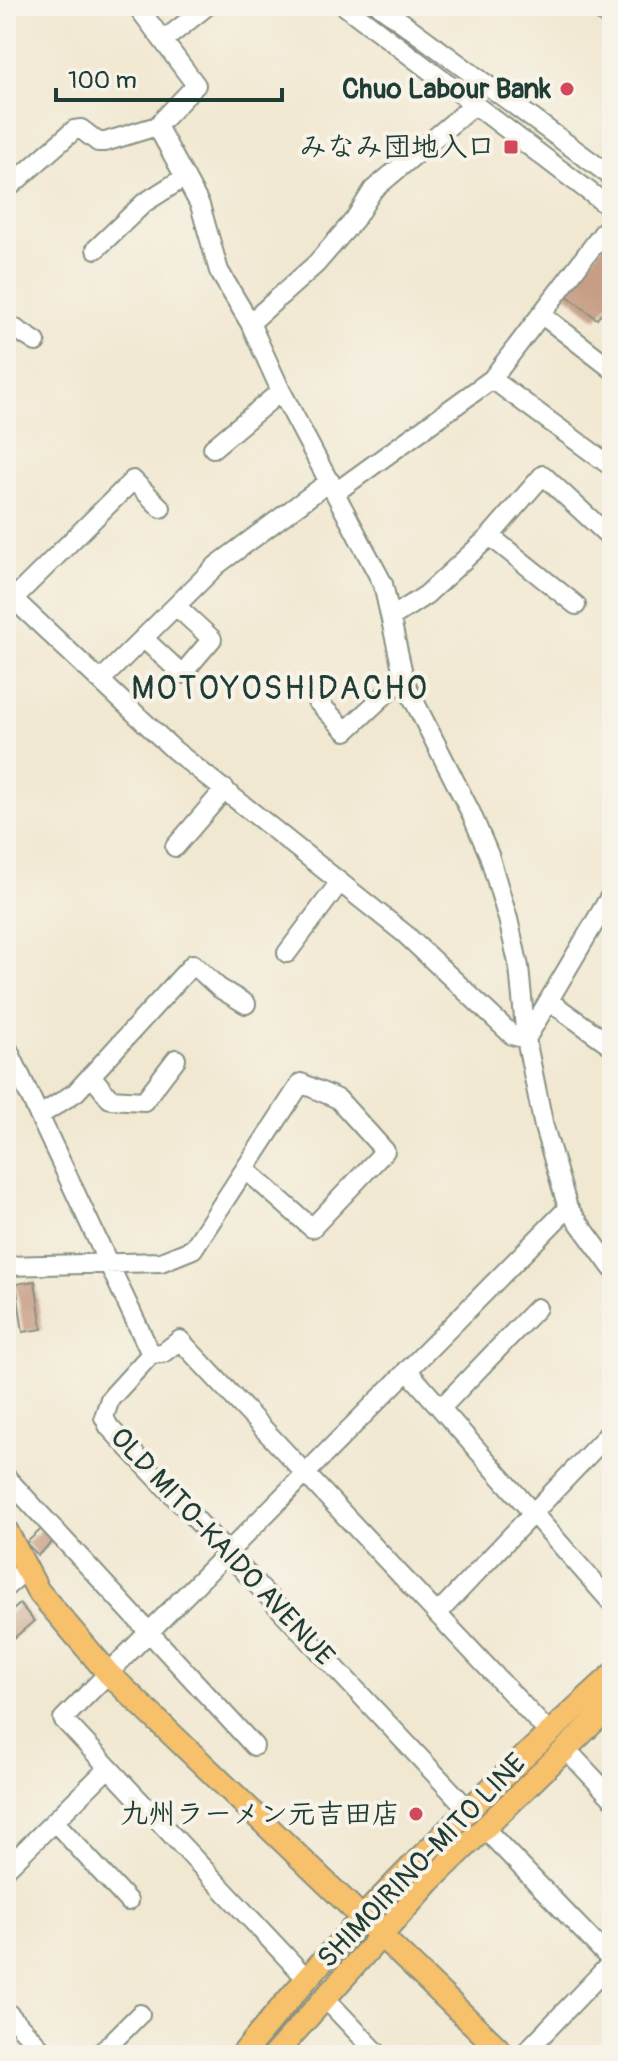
<svg xmlns="http://www.w3.org/2000/svg" width="618" height="2061" viewBox="0 0 618 2061" font-family="Pangolin,'Klee One',sans-serif">
	<style>
		.building { fill: #c79d85 }
		.lines { fill: none; stroke-linecap: round; stroke-linejoin: round }
		.minor-casing { stroke: #889282; stroke-width: 22 }
		.major-casing { stroke: #889282; stroke-width: 26 }
		.minor { stroke: #fff; stroke-width: 18 }
		.major { stroke: #f7c06b; stroke-width: 22 }
		.poi-dot { fill: #d1495b; stroke: #f7f3e8; stroke-width: 3 }
		.labels { text-anchor: middle; dominant-baseline: central; stroke-width: 8; stroke-linejoin: round; paint-order: stroke }
		.poi-label { font-size: 28px; font-weight: bold; fill: #1f3d34; stroke: #f7f3e8; text-anchor: end }
		.street-label { font-size: 28px; fill: #1f3d34; stroke: #f7f3e8 }
		.quarter-label { font-size: 32px; letter-spacing: 2px; fill: #1f3d34; stroke: #f7f3e8 }
	</style>
	<rect width="100%" height="100%" fill="#f7f3e8"/>
	<filter id="ink" filterUnits="userSpaceOnUse"><feTurbulence type="fractalNoise" baseFrequency=".0125" numOctaves="2"/><feDisplacementMap in="SourceGraphic" scale="16" xChannelSelector="R" yChannelSelector="G"/><feConvolveMatrix kernelMatrix="1 2 1 2 8 2 1 2 1" color-interpolation-filters="sRGB"/></filter>
	<filter id="wash" filterUnits="userSpaceOnUse"><feTurbulence type="fractalNoise" baseFrequency=".006" numOctaves="4" result="noise"/><feDisplacementMap in="SourceGraphic" scale="32" xChannelSelector="R" yChannelSelector="G"/><feGaussianBlur stdDeviation="1.8" result="paint"/><feColorMatrix in="noise" values="0 0 0 0 0 0 0 0 0 0 0 0 0 0 0 0 0 1.4 0 .05"/><feComposite in="paint" operator="in"/></filter>
	<g filter="url(#wash)">
		<rect width="100%" height="100%" fill="#f1e8d1"/>
		<g id="blocks">
			<path class="building" d="M610,235L612,300L597,319L565,294Z
				M35,1281L42,1329L23,1332L16,1284Z
				M47,1524L58,1537L38,1555L26,1543Z
				M20,1604L34,1621L6,1645V1616Z"/>
		</g>
	</g>
	<g filter="url(#ink)">
		<use href="#blocks" fill-opacity="0" stroke="#889282" stroke-width="2"/>
		<g class="lines">
			<defs>
				<path id="minor" d="M137,6L196,85L157,126L200,205L219,271L250,323L281,391L383,584L405,683L471,813L489,855L508,919L519,967L526,1039L544,1127L568,1208L612,1268
					M345,6L612,209
					M380,6L612,177
					M595,6L612,19
					M163,41L207,6
					M6,190L74,130L81,129L98,142H105L157,126
					M96,249L144,203L185,177
					M541,314L612,369
					M250,323L316,264L355,219L373,190L475,104
					M6,331L11,326L36,342
					M492,379L612,467
					M213,448L281,391
					M336,492L492,379L612,221
					M490,536L543,475L612,539
					M6,592L174,750L405,934L512,1035L526,1039L612,893
					M14,598L133,480L161,508
					M392,617L426,595L490,536L576,605
					M143,638L182,674L212,639L176,606
					M101,680L217,565L330,481
					M316,700L346,731L404,677
					M175,847L225,789
					M287,953L340,882
					M549,1001L612,1046
					M6,1045L151,1354L110,1399L104,1417L109,1427L467,1808
					M91,1075L110,1099L144,1101L176,1059
					M39,1116L76,1092L193,964L219,988L246,1004
					M6,1266L161,1262L193,1249L301,1083L338,1099L385,1151L312,1228L245,1169
					M151,1354L163,1353L180,1340L549,1733
					M407,1370L612,1603
					M441,1408L537,1308
					M6,1477L254,1746
					M6,1587L25,1570
					M437,1614L612,1430
					M566,1749L612,1798
					M54,1821L128,1901
					M483,1827L612,1961
					M6,1869L107,1769
					M307,1979L63,1719L568,1208
					M324,1997L379,2055
					M6,2011L47,2055
					M99,2055L140,2014
					M523,2055L612,1962"/>
				<path id="major" d="M6,1530L38,1591L108,1673L505,2055
					M242,2055C354,1917 481,1795 612,1675
					M274,2055L430,1881L612,1704"/>
			</defs>
			<use href="#minor" class="minor-casing"/>
			<use href="#major" class="major-casing"/>
			<use href="#minor" class="minor"/>
			<use href="#major" class="major"/>
		</g>
	</g>
	<g class="poi-dot">
		<circle cx="567" cy="89" r="8"/>
		<rect x="503" y="139" width="16" height="16" rx="4"/>
		<circle cx="416" cy="1814" r="8"/>
	</g>
	<g class="labels">
		<g class="poi-label">
			<text x="551" y="89">Chuo Labour Bank</text>
			<text x="495" y="147">みなみ団地入口</text>
			<text x="400" y="1814">九州ラーメン元吉田店</text>
		</g>
		<g class="street-label">
			<text transform="translate(222 1547) rotate(47)">OLD MITO-KAIDO AVENUE</text>
			<text transform="translate(422 1861) rotate(-46)">SHIMOIRINO-MITO LINE</text>
		</g>
		<g class="quarter-label">
			<text x="280" y="689">MOTOYOSHIDACHO</text>
		</g>
	</g>
	<rect width="618" height="2061" fill="none" stroke="#f7f3e8" stroke-width="32"/>
	<path d="M56 88v12h226v-12" fill="none" stroke="#1f3d34" stroke-width="4"/>
	<text x="68" y="88" font-size="24" fill="#1f3d34" stroke="#f7f3e8" stroke-width="6" paint-order="stroke">100 m</text>
</svg>
